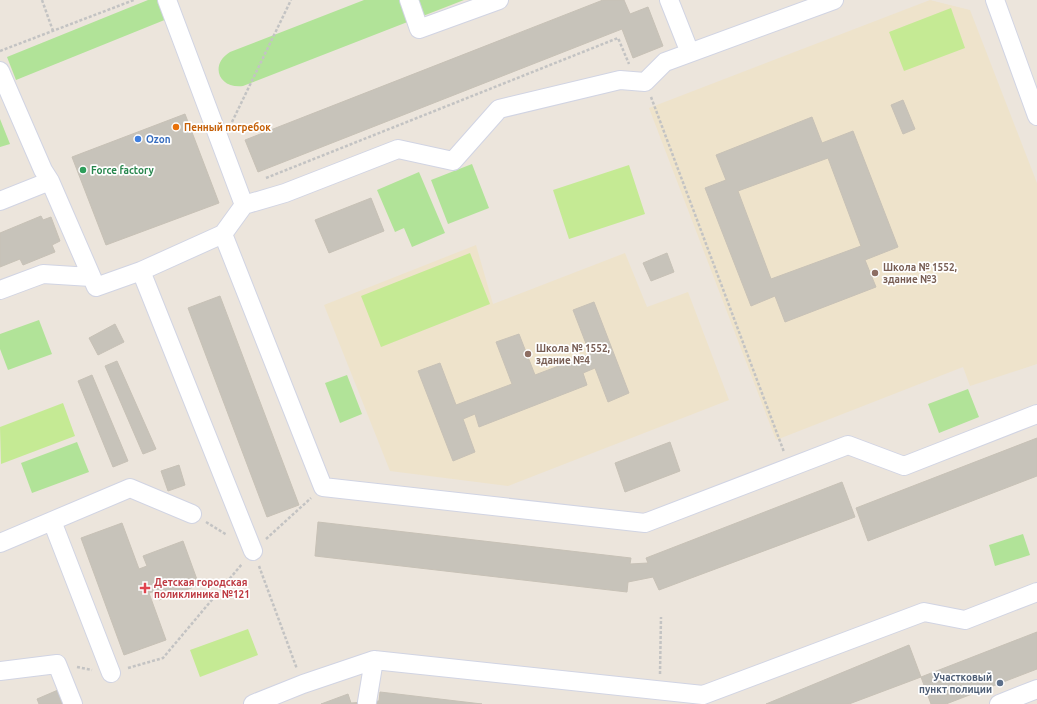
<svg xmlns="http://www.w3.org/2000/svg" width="1037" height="704" viewBox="0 0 1037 704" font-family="Ubuntu,sans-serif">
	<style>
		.education { fill: #eee3cb }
		.green { fill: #b1e398 }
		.pitch { fill: #c5ea94 }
		.building { fill: #c7c3ba; stroke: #c7c1b6; fill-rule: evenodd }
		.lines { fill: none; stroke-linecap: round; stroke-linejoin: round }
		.minor-casing { stroke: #d1d4e3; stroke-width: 20 }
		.path { stroke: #c3c3c3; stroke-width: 2.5; stroke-dasharray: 3 2; stroke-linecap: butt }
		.minor { stroke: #fff; stroke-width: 18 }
		.food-dot { fill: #e8710a; stroke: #fff; stroke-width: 1.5 }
		.shop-dot { fill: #3f7fe0; stroke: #fff; stroke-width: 1.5 }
		.leisure-dot { fill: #2e9e5b; stroke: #fff; stroke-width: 1.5 }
		.education-dot { fill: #8d6e63; stroke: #fff; stroke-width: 1.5 }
		.health-dot { fill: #e0444e; stroke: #fff; stroke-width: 1.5 }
		.service-dot { fill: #5c6f8a; stroke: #fff; stroke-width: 1.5 }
		.labels { text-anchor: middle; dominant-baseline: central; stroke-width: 3.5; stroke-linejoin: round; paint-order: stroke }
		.food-label { font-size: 10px; font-weight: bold; fill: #c56008; stroke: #fff; text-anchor: start }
		.shop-label { font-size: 10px; font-weight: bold; fill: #366cbe; stroke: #fff; text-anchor: start }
		.leisure-label { font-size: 10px; font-weight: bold; fill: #27864d; stroke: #fff; text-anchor: start }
		.education-label { font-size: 10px; font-weight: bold; fill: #785e54; stroke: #fff; text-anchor: start }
		.health-label { font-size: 10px; font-weight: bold; fill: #be3a42; stroke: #fff; text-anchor: start }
		.service-label { font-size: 10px; font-weight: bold; fill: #4e5e75; stroke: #fff; text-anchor: end }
	</style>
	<rect width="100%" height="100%" fill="#ece5dc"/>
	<path class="education" d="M930,0L970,10L1037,183V364L970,386L963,367L776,440L649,108Z
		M476,245L493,304L625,253L647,307L688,292L729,400L508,486L390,471L324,305Z"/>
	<path class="green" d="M148,0H159L167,19L16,80L7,57Z
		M364,0H464L243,86C219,89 209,65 230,52Z
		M0,119L10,144L0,147Z
		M472,164L489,208L448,224L431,180Z
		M419,172L445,233L412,247L404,228L395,232L377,190Z
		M39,320L52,354L8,370L0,349V334Z
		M347,375L362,414L340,423L325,383Z
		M968,389L979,417L939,433L928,404Z
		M77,442L89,472L32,493L21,463Z
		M1023,534L1030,555L995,566L989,545Z"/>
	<path class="pitch" d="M951,8L965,48L904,71L889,32Z
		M629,165L645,214L569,239L553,190Z
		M470,253L490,304L381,347L361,296Z
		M63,403L75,436L1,464L0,427Z
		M248,629L258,655L200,677L190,650Z"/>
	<path class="building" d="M603,0H624L630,14L648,7L663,46L633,58L622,29L258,172L245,140Z
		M903,100L915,129L903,134L891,105Z
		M185,114L219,203L106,245L72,157Z
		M812,117L822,143L853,131L898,247L865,260L876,287L785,322L775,296L751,306L705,188L726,180L716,155ZM828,158L861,246L771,279L738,191Z
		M371,198L384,231L329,253L315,220Z
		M41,216L43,220L51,217L60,241L52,245L55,252L23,265L20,259L0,267V233Z
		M667,253L674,272L651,281L643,263Z
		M220,296L299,505L267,517L188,308Z
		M594,302L629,393L608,402L595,368L583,373L587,385L479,427L475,414L463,419L475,452L453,461L418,371L440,363L456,405L512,384L496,342L519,334L535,375L590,354L573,310Z
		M115,324L124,342L98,355L89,338Z
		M117,361L156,449L143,454L105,366Z
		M92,375L128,461L113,467L78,381Z
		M1037,438V476L868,541L856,508Z
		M670,442L680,471L625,492L615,463Z
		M179,465L185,485L168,491L161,471Z
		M842,482L855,517L659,590L653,577L628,582L627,592L315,556L318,522L631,558L630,564L648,563L646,558Z
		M122,523L139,569L147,566L143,556L183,541L199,585L159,600L156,591L149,593L166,640L124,655L81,538Z
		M1037,632V669L946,704H931L921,677Z
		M909,645L921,677L849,704H766Z
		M58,690L64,704H39L37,699Z
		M380,692L482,704H321L348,694L351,703L379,701Z"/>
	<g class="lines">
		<defs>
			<path id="minor" d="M167,0L244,205
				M409,0L419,29L499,0
				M669,0L690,53
				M995,0L1037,116
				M0,71L43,170L50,181L96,287L141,271L223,234L323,487L645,523L848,445L904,466L1037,414
				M0,201L50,181
				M223,234L244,205L285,193L398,149L453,161L499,109L620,80L645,82L665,62L834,0
				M141,271L253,551
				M0,290L43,274L91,277
				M52,521L111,673
				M0,543L130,488L192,514
				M0,671L57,664L73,704
				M367,702L374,660
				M253,704L303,684L374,660L703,695L924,612L965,620L1037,592
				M999,704L1037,689"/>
		</defs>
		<use href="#minor" class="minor-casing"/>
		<path class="path" d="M42,0L53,31
			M0,51L134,0
			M651,97L784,452
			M232,122L291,0
			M266,178L618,38L629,64
			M206,522L227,535
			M266,539L311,498
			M259,566L297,669
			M77,667L92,670
			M128,668L163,658L242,564
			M660,674L661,617"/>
		<use href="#minor" class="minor"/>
	</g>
	<circle class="food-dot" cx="176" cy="127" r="4"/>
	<circle class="shop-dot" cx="138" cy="139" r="4"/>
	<circle class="leisure-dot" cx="83" cy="170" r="4"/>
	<g class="education-dot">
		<circle cx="875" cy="273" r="4"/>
		<circle cx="528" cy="354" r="4"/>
	</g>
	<path class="health-dot" d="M143 582h4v4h4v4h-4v4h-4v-4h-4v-4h4z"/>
	<circle class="service-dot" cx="1000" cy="683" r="4"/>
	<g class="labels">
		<g class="food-label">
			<text x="184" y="127">Пенный погребок</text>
		</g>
		<g class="shop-label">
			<text x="146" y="139">Ozon</text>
		</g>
		<g class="leisure-label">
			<text x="91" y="170">Force factory</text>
		</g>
		<g class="education-label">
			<text x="883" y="267">Школа № 1552,<tspan x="883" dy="12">здание №3</tspan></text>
			<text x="536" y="348">Школа № 1552,<tspan x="536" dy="12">здание №4</tspan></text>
		</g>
		<g class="health-label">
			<text x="154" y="582">Детская городская<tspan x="154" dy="12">поликлиника №121</tspan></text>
		</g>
		<g class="service-label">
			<text x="992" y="677">Участковый<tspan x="992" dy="12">пункт полиции</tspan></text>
		</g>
	</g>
</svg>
